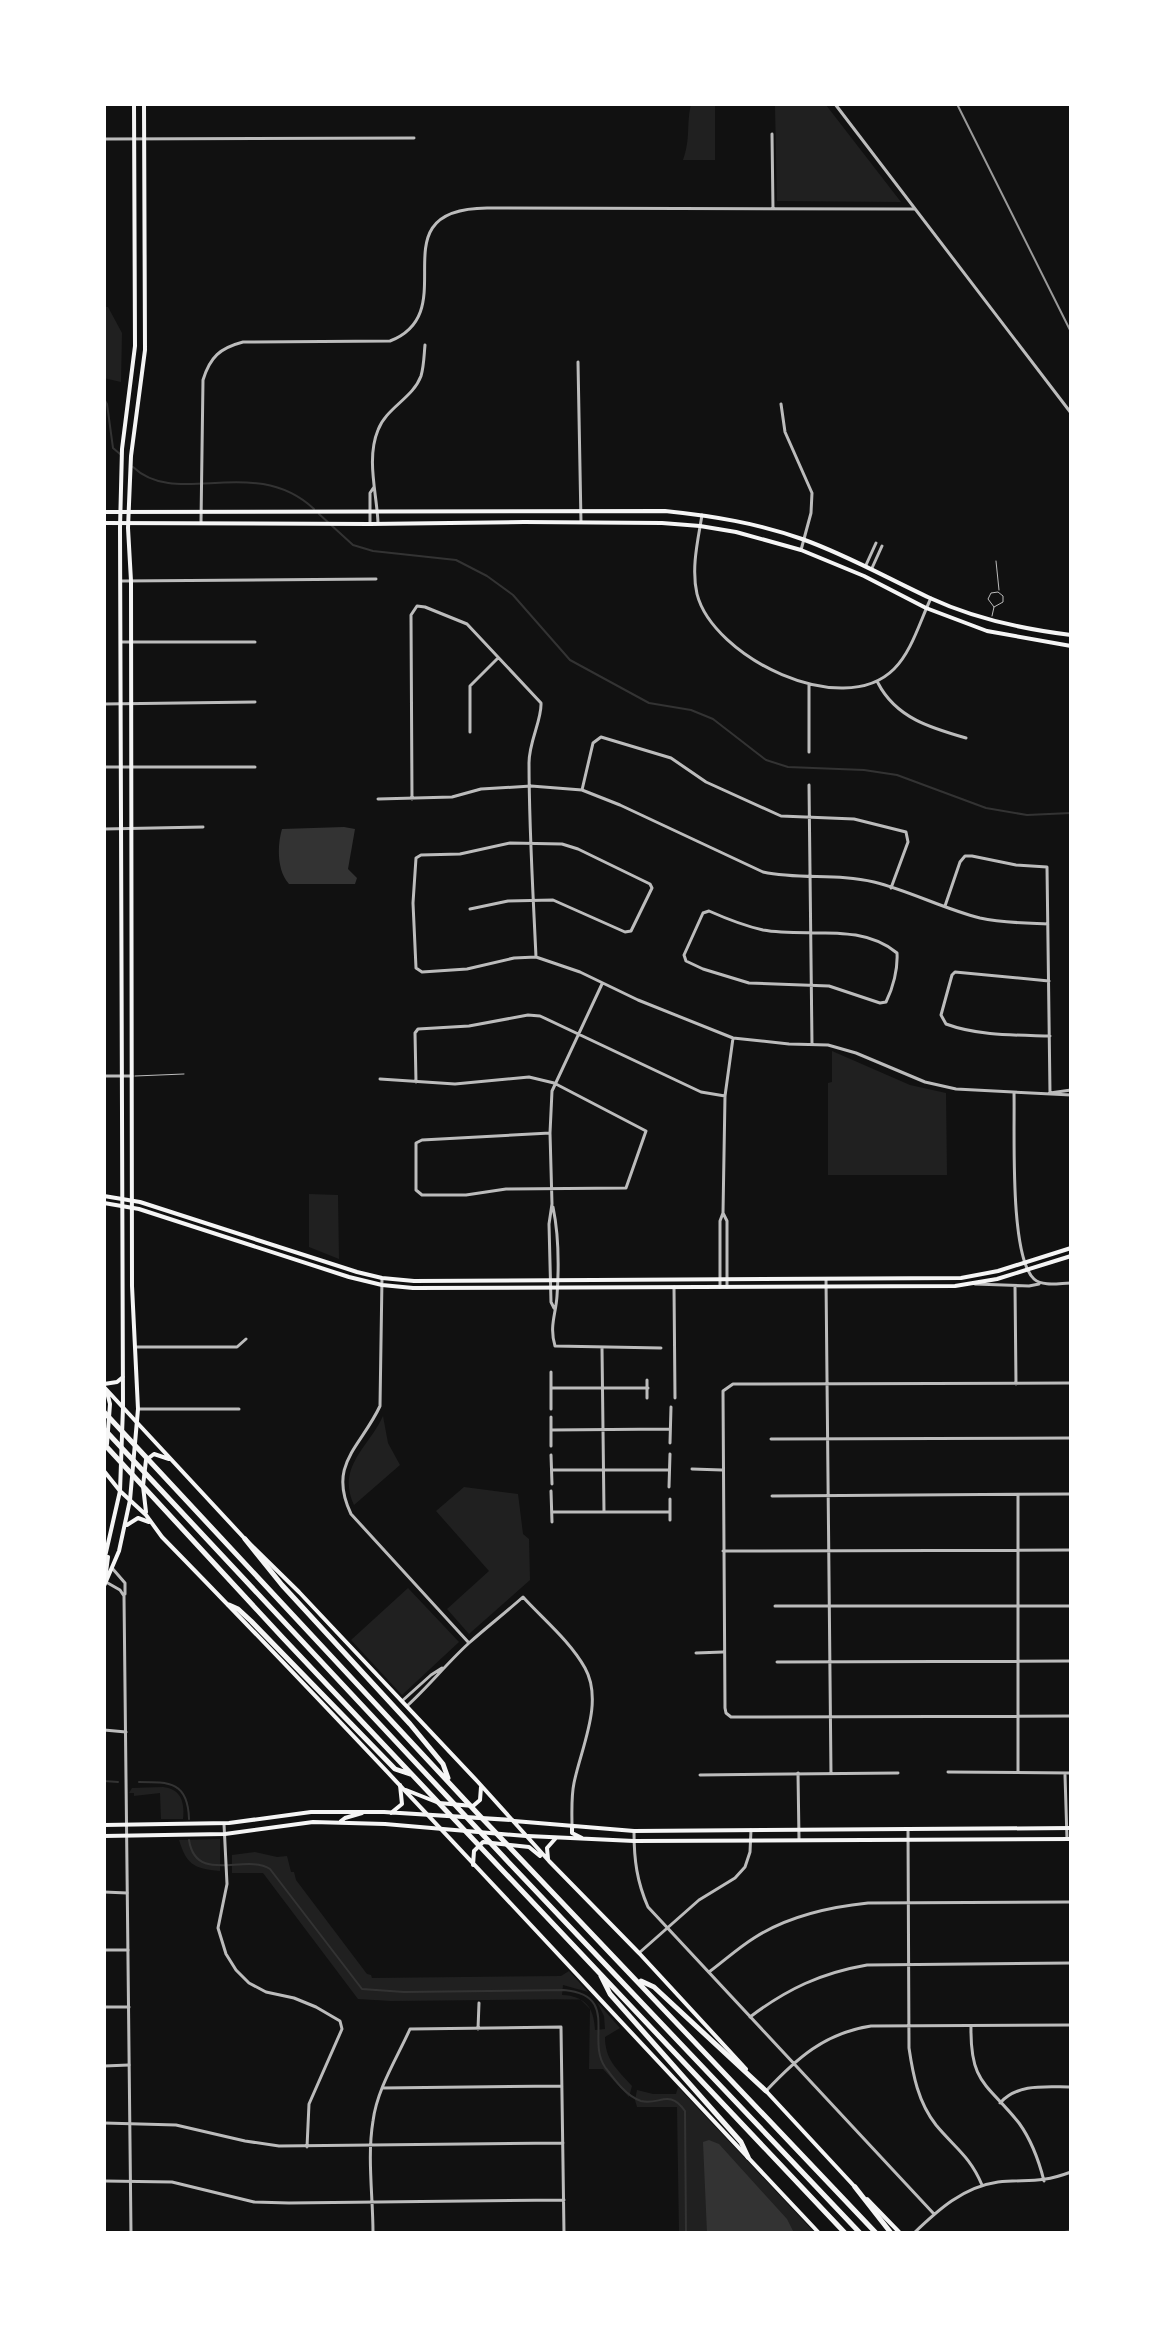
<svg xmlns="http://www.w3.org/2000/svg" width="1175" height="2337" viewBox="0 0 1175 2337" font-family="'PT Serif',serif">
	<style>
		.green { fill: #202020 }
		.water { fill: #333 }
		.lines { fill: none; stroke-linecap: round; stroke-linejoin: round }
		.stream { stroke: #333; stroke-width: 2 }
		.service { stroke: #bcbcbc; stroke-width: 1 }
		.minor { stroke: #bcbcbc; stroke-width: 3 }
		.tertiary { stroke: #bcbcbc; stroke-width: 3 }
		.secondary { stroke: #f5f5f5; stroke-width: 4 }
		.primary { stroke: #f5f5f5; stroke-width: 4 }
		.motorway { stroke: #f5f5f5; stroke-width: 5 }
		.rail { stroke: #9a9a9a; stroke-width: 2 }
	</style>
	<rect width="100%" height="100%" fill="#111"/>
	<path class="green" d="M691,104H715V160H683C691,138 686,126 691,104Z
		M826,105L901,202L777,201L775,106Z
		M104,307H108L122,333L121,382L104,378Z
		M832,1051L910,1085L946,1093L947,1175H828V1083L832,1082Z
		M309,1194L338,1195L339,1259L309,1247Z
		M383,1416L388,1443L400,1465L354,1505C336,1467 369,1447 383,1416Z
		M464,1487L518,1494L523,1534L529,1539L530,1580L469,1634L447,1609L489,1571L436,1511Z
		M408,1588L459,1642L402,1695L351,1640Z
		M163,1787C181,1789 185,1802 183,1819H161L160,1793L134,1796V1793H129L132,1788Z
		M220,1839V1871C193,1869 186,1863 179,1840Z
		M255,1852L277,1857L287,1856L291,1872H294L296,1880L367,1974L371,1975L372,1978L561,1976L569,1971L588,1992L563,1985L562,1995C585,1996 594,2007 595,2030L605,2029L604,2016L597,2002L620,2028L605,2037C605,2060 617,2069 632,2086L629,2097L603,2069H589L590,2009L580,1999L391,2001L358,1999L263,1873H232V1855Z
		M678,2087L815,2233H679L677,2107H637L635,2100L637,2090L653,2094H676Z"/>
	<path class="water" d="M344,827L355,829L348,869L357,878L355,884H289C277,871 277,846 282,829Z
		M709,2140L719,2144L787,2219L794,2233H707L703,2142Z"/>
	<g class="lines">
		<path class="stream" d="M104,399L107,404L113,448L120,454
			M133,467C177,509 254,453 314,509
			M319,514L353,545L373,551L456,560L487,576L513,595L570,660L649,703L691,710L713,719L766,760L788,767L864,770L897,775L986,808L1027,815L1071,813
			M104,1781L118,1782
			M139,1782C170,1782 188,1782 189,1819
			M189,1840C196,1885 245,1853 270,1869L362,1989L404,1992L564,1990C620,1995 586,2040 605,2067C614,2079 626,2096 641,2101C659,2106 669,2088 685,2111L686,2233
			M1062,2233L1071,2230"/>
		<path class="service" d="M996,561L999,590
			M992,616L994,607L988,599L991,593L998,592L1003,596V602L994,607
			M135,1076L184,1074"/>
		<path class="minor" d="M772,134L773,209
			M104,139L414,138
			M578,362L581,522
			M781,404L785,432L812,493L811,513L801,550
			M702,515C698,540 691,568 697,594C713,657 842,721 894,669C912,651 920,621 931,598
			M201,523L203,380C210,357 220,348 243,342L390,341C467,311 373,209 487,208L914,209
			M378,523C377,494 366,459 378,430C386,408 413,398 421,376C424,366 424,355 425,345
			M370,524V493L374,487
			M866,565L876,543
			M872,568L882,546
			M122,581L376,579
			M122,642H255
			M878,683C896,718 931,728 966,738
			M104,704L255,702
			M470,732V686L497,659
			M809,752V684
			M104,767H255
			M809,785L812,1044
			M582,790L593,743L601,737L671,758L706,782L781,816L854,819L906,832L908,842L891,888
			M378,799L452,797L481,789L531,786L582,790L620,805L763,872C800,880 837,873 874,882C910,891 944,909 980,918C1003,923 1025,923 1048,924
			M412,799L411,615L417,606L425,607L467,624L541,703C542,720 529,741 529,763C529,827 533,892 536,957
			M104,829L203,827
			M945,906L960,862L965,856H972L1016,865L1047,867L1050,1093
			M470,909L508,901L553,900L625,932L631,931L652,888L650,884L578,849L562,844L510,843L460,854L421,855L416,858L413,903L416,968L422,972L467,969L514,958L536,957L580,972L638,1000L733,1038L789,1044L828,1045L856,1053L925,1082L956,1089L1071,1095
			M709,911C727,919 745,926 763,930C806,938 860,922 897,953C898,969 893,988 886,1002L880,1003L829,986L749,983L703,969L686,961L684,955L703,913Z
			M1049,981L955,972L952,975L941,1015L946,1024C978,1036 1016,1035 1050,1036
			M104,1076H132
			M380,1079L455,1084L529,1077L554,1083L646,1131L626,1188L506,1189L466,1195H422L416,1190V1143L422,1140L550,1133
			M416,1082L415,1033L418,1029L469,1026L528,1015L540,1016L701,1092L725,1096
			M1014,1093C1015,1129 1009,1256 1034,1279C1043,1287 1060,1283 1071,1283
			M1050,1093L1071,1090
			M553,1207C559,1236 559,1267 557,1296C556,1314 549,1326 555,1346L661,1348
			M382,1278L380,1406C361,1447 327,1464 351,1514L469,1643
			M826,1279L831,1774
			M975,1284L1029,1286L1039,1284
			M1015,1286L1016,1384
			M674,1287L675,1398
			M720,1287V1221L723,1213
			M727,1287V1221L723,1213L725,1096L733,1038
			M554,1308L551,1302L549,1224L552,1204L550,1133L552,1091L602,984
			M136,1347H237L246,1339
			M602,1348L604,1512
			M551,1372V1409
			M647,1380V1398
			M1071,1383L733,1384L723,1391L725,1708L726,1713L731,1717L1071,1716
			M551,1388H648
			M138,1409H239
			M551,1417V1446
			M551,1430L670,1429
			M771,1439L1071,1438
			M670,1443L671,1407
			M551,1455L552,1484
			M692,1469L722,1470
			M552,1470H669
			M669,1487L670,1454
			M551,1491L552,1522
			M772,1496L1071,1494
			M670,1499V1520
			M552,1512H670
			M723,1551L1071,1550
			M775,1606H1071
			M696,1653L723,1652
			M777,1662L1071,1661
			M402,1701L431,1675L442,1668
			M407,1706C429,1686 447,1663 469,1643C487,1627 505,1613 523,1597C543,1619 570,1641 585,1668C604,1702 581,1748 574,1783C571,1797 572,1812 572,1827
			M104,1730L126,1732
			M948,1772L1071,1773
			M1018,1772V1496
			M798,1773L799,1839
			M700,1775L898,1773
			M1065,1775L1067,1839
			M224,1824L227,1884L218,1928L226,1954L236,1970L249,1983L266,1992L294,1998L316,2007L340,2021L342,2029L309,2104L307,2147
			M908,1829L909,2048C913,2075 918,2102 936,2125C955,2148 970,2156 982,2185
			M634,1832C634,1860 637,1882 648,1907L934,2214
			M104,1892L127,1893
			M104,1950H128
			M639,1953L699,1900L735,1878L745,1867L750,1852L751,1830
			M709,1972C724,1961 738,1948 754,1938C788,1916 829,1907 868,1903L1071,1902
			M104,2007H129
			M750,2017C787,1989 821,1973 867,1965L1071,1963
			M971,2026C970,2084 987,2083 1019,2123C1032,2141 1039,2161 1044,2181
			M478,2029L479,2003
			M104,2066L129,2065
			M383,2088L562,2086
			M766,2091C797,2058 825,2033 871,2026L1071,2025
			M1000,2103C1018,2083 1046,2087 1071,2087
			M104,2123L176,2125L245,2141L279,2146L563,2143
			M104,2181L172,2182L254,2202L289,2203L564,2200
			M373,2233C373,2196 367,2157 373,2121C377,2089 397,2058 410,2029L561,2027L564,2233
			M914,2233C938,2210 963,2187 998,2182C1028,2179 1039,2184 1071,2172"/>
		<path class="tertiary" d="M835,104L1071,413
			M112,1568L125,1583V1594
			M106,1582L120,1590L124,1596L131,2233"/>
		<path class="secondary" d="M104,512L665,511C713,516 757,523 802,539C847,555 887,578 930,598C975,619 1022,629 1071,635
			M104,523L370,524L524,522L662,523L700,526L736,532L801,550L864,576L926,608L987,631L1071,646
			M104,1196L140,1202L357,1272L382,1278L414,1281L961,1278L998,1271L1071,1248
			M104,1203L139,1209L349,1277L382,1285L413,1288L955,1286L997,1279L1071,1256
			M104,1387L245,1539L299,1592L478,1782L549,1861L639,1953L746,2069
			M104,1448L107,1444L110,1404L107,1392
			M104,1471L120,1491L146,1515L162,1537C385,1765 600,2001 819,2233
			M146,1512L143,1486L146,1460L154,1454L169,1459
			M406,1790L439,1803L473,1806L480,1800L481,1787
			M514,1821L634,1831L1071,1828
			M572,1827V1833L582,1838
			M528,1836L634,1841L1071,1839
			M548,1859L547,1848L555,1839
			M473,1865L474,1851L483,1842L529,1847L540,1856
			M766,2091L855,2187
			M867,2199L900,2233"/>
		<path class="primary" d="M104,1384L117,1382L123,1377
			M127,1525L138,1518L149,1522
			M104,1561L120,1491L123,1407L120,528L122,449L135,346L134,104
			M105,1580L108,1557
			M104,1586L119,1551L130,1500L138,1409L132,1286L131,581L128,528L131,456L145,350L144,104
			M391,1813L402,1804L400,1785
			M341,1821L345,1818L362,1813
			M104,1825L229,1823L311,1812H384L512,1820
			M104,1836L225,1834L313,1822L385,1824L526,1836"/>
		<path class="motorway" d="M104,1412L478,1814L876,2233
			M104,1429L514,1868L860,2233
			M104,1444L283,1638L845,2233
			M245,1539L282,1585L410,1724L443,1764L448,1778
			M229,1605L238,1609L251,1621L395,1769L410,1774
			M601,1976L610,1994L741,2142L748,2157
			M641,1981L654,1987L766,2091
			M855,2187L891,2233"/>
		<path class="rail" d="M957,104L1071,332"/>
	</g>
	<rect width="1175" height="2337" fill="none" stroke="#ffffff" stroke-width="212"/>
</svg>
